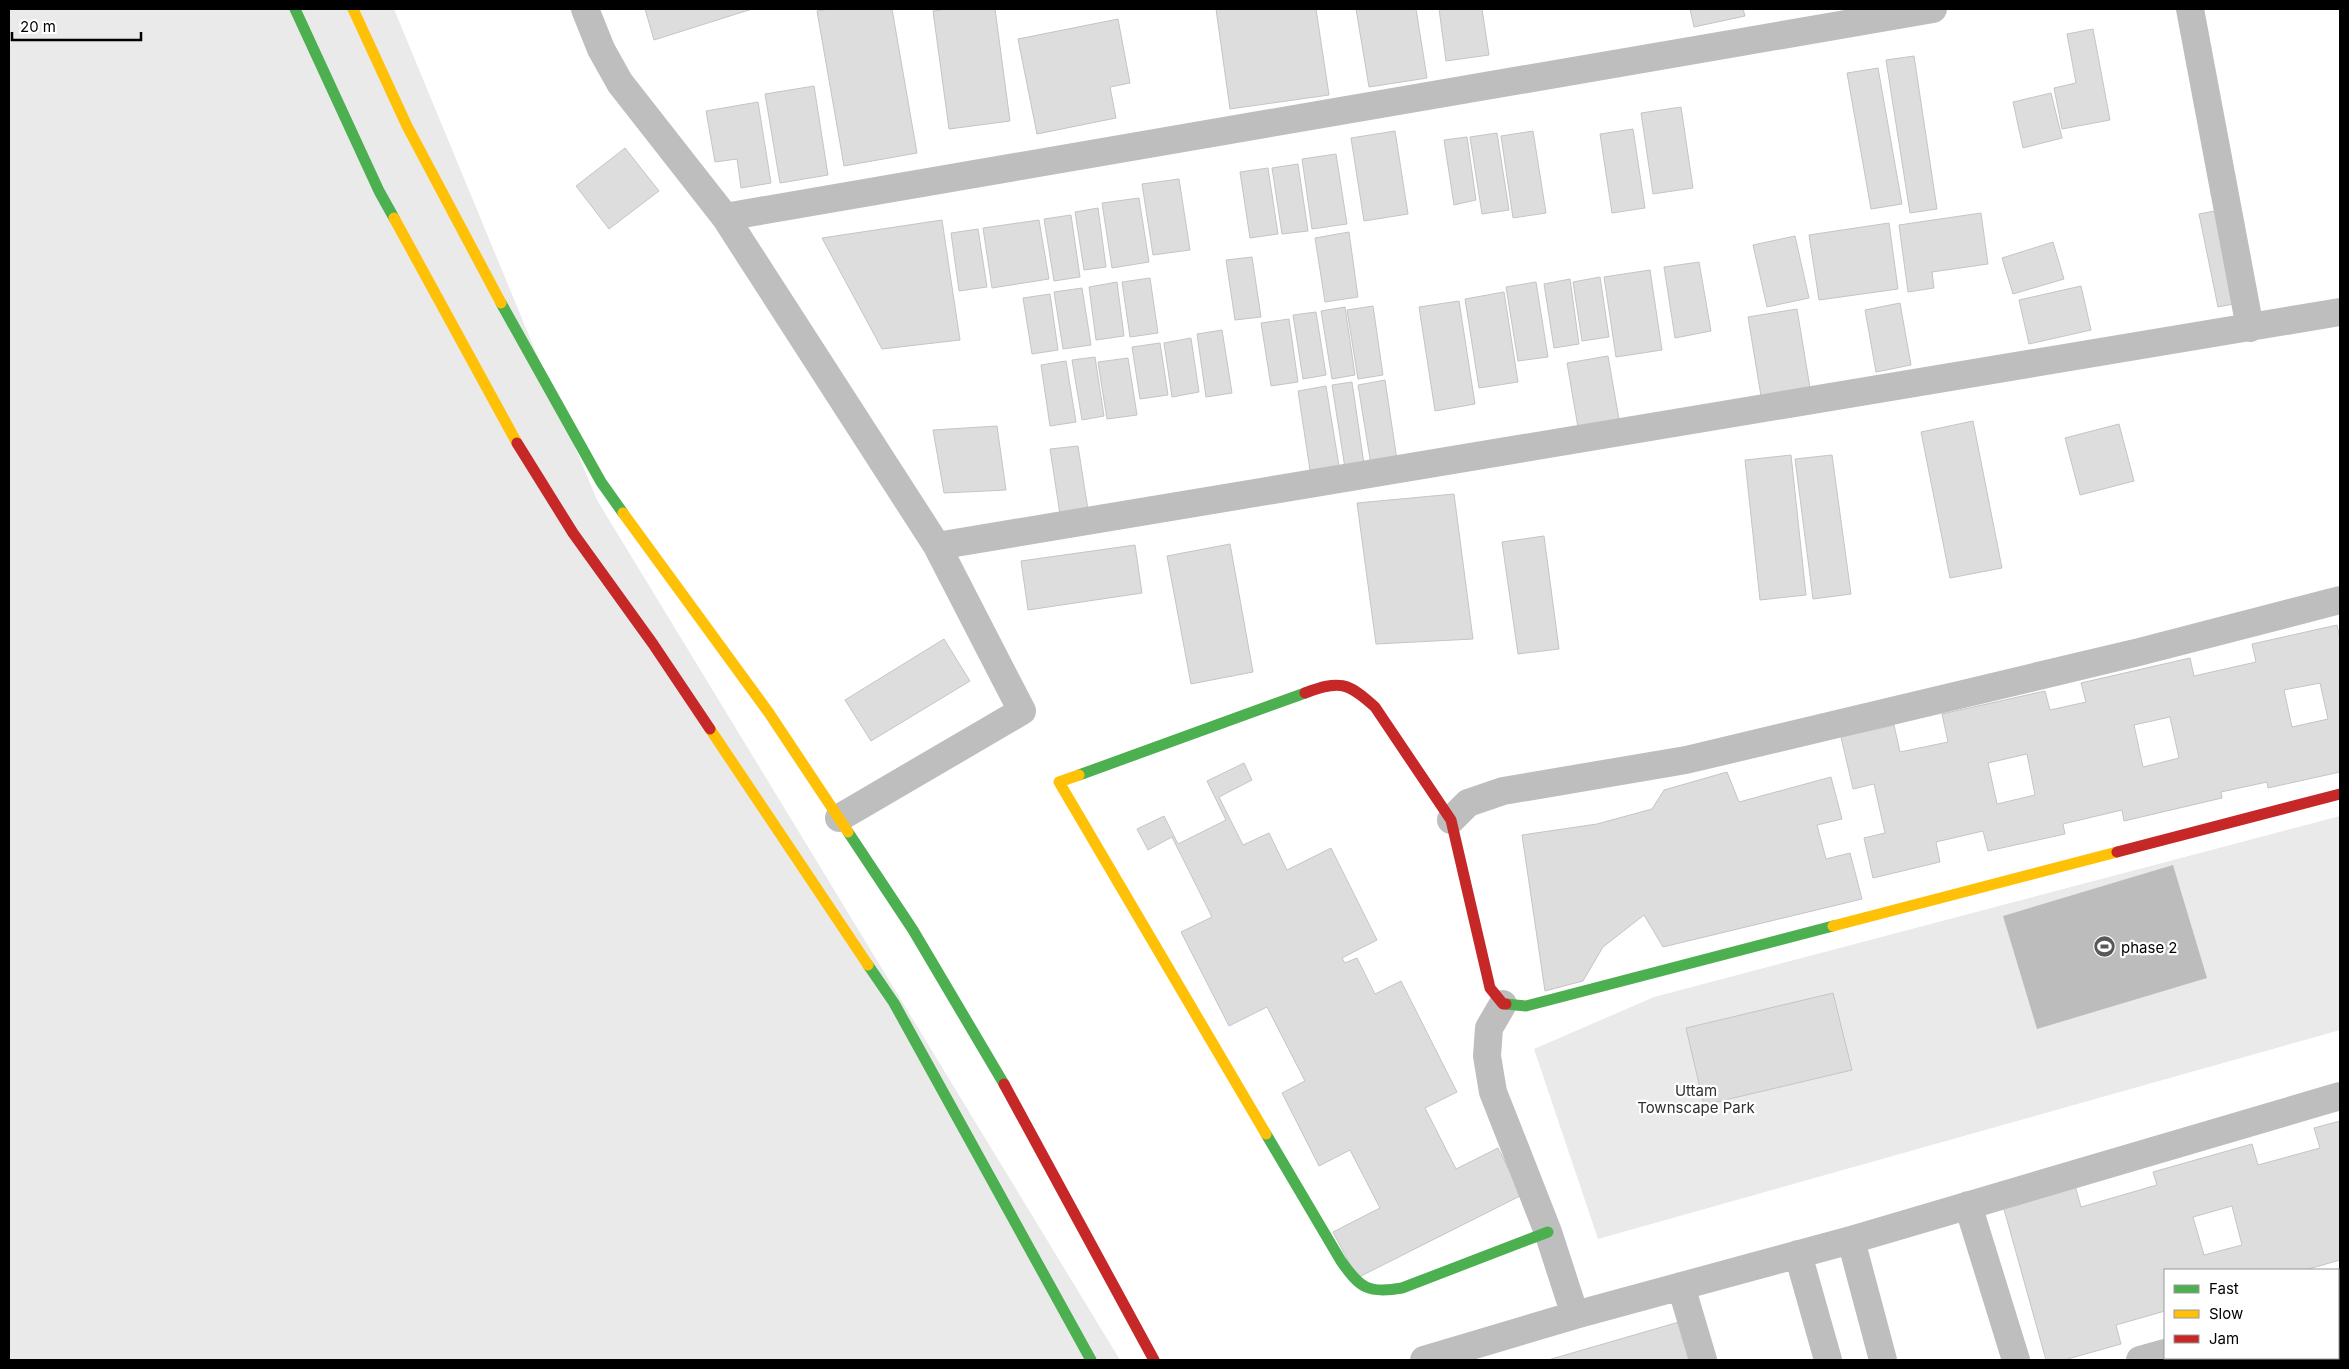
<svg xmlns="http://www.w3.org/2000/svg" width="2349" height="1369" viewBox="0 0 2349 1369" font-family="Inter,sans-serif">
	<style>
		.green { fill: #eaeaea }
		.water { fill: #bcbcbc }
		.building { fill: #ddd; stroke: #c5c5c5; fill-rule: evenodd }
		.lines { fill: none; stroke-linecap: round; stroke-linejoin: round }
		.street { stroke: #bebebe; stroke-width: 28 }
		.fast { stroke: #4caf50; stroke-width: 11 }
		.slow { stroke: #ffc107; stroke-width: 11 }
		.jam { stroke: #c62828; stroke-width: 11 }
		.labels { text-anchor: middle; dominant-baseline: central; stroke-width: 4.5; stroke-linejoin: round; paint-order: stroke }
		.poi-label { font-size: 15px; fill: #000; stroke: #fff; text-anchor: start }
		.park-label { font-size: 15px; fill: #303030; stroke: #fff }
	</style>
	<rect width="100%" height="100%" fill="#fff"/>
	<path class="green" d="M9,9H394L597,500L1120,1360H9Z
		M2340,816V1030L1598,1239L1534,1049L1654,997Z"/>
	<path class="water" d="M2173,865L2207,978L2037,1029L2003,916Z"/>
	<path class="building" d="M645,9H752L654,40Z
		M829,9H892L917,153L844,166L817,11Z
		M946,9H995L1010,121L949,129L933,11Z
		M1216,9H1316L1329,95L1230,109Z
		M1356,9H1416L1427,78L1369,87Z
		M1439,9H1482L1489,55L1446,61Z
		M1690,9H1743L1745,16L1694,27Z
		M1118,19L1130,83L1110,87L1116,118L1037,134L1018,39Z
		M2093,29L2110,120L2062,129L2054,88L2076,83L2067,34Z
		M1914,56L1937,209L1910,213L1886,60Z
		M1878,68L1902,204L1871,209L1847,73Z
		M814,86L828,175L780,183L765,94Z
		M2051,93L2062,138L2023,148L2013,102Z
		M758,102L771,183L741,188L737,159L715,162L706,111Z
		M1681,107L1693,188L1653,194L1641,113Z
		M1633,129L1645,208L1612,213L1600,134Z
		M1395,131L1408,214L1364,221L1351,138Z
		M1533,131L1546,213L1513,218L1501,136Z
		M1497,133L1509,210L1482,214L1470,137Z
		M1467,137L1476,200L1454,205L1444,140Z
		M625,148L659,191L609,229L576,186Z
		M1336,154L1347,224L1312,229L1302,159Z
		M1298,164L1308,231L1282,234L1272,168Z
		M1268,168L1278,234L1250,238L1240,172Z
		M1179,179L1190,250L1153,255L1142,184Z
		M1139,198L1149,262L1112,268L1102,203Z
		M1098,208L1106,267L1084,270L1075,212Z
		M2225,209L2244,302L2218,307L2199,214Z
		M1981,213L1988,264L1932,272L1934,288L1908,292L1899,225Z
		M1071,215L1080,277L1054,281L1044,219Z
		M942,220L960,340L882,349L822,238Z
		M1039,220L1049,279L992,288L983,228Z
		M1889,223L1898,289L1819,300L1809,235Z
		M978,229L987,287L959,291L951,233Z
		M1349,232L1358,297L1325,302L1315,238Z
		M1795,236L1809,298L1767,307L1753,245Z
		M2053,242L2064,279L2013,294L2002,258Z
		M1252,257L1261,317L1235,320L1226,260Z
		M1699,262L1711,331L1675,338L1664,267Z
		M1650,270L1662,350L1616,357L1604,277Z
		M1600,277L1609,337L1582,341L1573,282Z
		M1150,278L1158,333L1130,337L1122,282Z
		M1570,279L1579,344L1554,348L1544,284Z
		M1117,282L1124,336L1096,340L1089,287Z
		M1536,282L1548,357L1518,361L1506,287Z
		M2081,286L2091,330L2029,344L2019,300Z
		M1082,288L1091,345L1063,349L1054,292Z
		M1504,292L1518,382L1479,388L1465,299Z
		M1050,294L1058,350L1032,354L1023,298Z
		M1459,301L1475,404L1435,411L1419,307Z
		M1900,303L1911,365L1876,372L1865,310Z
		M1373,306L1383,375L1358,379L1347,310Z
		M1345,307L1355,375L1332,379L1321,311Z
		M1797,309L1811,394L1762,402L1748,317Z
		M1316,312L1326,375L1303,379L1293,315Z
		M1289,319L1298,382L1271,386L1261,323Z
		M1222,330L1232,393L1206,397L1197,334Z
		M1191,338L1199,392L1172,397L1164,343Z
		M1160,343L1168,395L1140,399L1132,347Z
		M1608,356L1620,425L1579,433L1567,363Z
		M1095,357L1104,416L1082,420L1072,360Z
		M1128,358L1137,415L1107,419L1098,362Z
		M1066,361L1076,422L1050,426L1041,365Z
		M1385,380L1397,460L1371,465L1358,385Z
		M1352,382L1364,464L1345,468L1332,385Z
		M1326,386L1339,466L1310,470L1298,391Z
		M1973,421L2002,568L1950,578L1921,432Z
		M2119,424L2134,481L2080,495L2065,438Z
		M997,426L1006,490L944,493L933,430Z
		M1078,446L1089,516L1061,521L1050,449Z
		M1791,455L1806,595L1760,600L1745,460Z
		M1832,455L1851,594L1813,599L1795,459Z
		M1454,494L1473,639L1376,644L1357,503Z
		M1544,536L1559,649L1518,654L1502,542Z
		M1230,544L1253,672L1191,684L1167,556Z
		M1135,545L1142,593L1028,610L1021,561Z
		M2337,625L2340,639V772L2268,788L2267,782L2221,792L2222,798L2124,821L2122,810L2063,824L2065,834L1988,851L1983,831L1936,842L1940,862L1873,878L1864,838L1885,833L1874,784L1853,789L1841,737L1894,725L1900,752L1948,742L1942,714L2045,691L2050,710L2086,702L2081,683L2190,658L2194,676L2256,662L2252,644ZM2320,683L2328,719L2292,727L2284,690ZM2170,717L2179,758L2143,767L2134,725ZM2027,754L2035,795L1997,804L1988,763Z
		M944,639L970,681L871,741L845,700Z
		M1244,763L1252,780L1219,797L1243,845L1269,833L1287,870L1331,848L1377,940L1342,958L1345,963L1357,958L1375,994L1401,981L1457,1092L1425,1108L1456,1169L1498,1148L1522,1195L1357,1278L1333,1232L1380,1208L1350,1150L1319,1166L1282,1093L1305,1081L1267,1007L1229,1026L1181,932L1212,917L1172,837L1148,850L1137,829L1164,816L1178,844L1226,820L1207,781Z
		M1727,772L1739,802L1831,777L1842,819L1817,825L1826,859L1850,853L1862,899L1663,947L1644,915L1603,947L1583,981L1545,991L1522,835L1597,824L1652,809L1664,790Z
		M1833,993L1852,1070L1704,1105L1686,1028Z
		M2340,1121V1260L2305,1270H2165V1311L2116,1325L2121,1344L2064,1360H2046L2002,1202L2074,1182L2081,1207L2157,1185L2153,1172L2252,1144L2258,1165L2320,1148L2314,1128ZM2232,1206L2242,1245L2204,1255L2193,1217Z
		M1679,1322L1691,1360H1548Z"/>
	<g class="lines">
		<path class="street" d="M585,9L601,49L620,83L725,217L937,546L1022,711L839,818
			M2190,9L2250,328
			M725,217L1933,9
			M937,546L2340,312
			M1451,820L1468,803L1503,791L1686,760L2139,652L2340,600
			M1503,1004L1489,1028L1487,1056L1493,1092L1548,1232L1575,1315
			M1968,1205L2016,1360
			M1851,1240L1883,1360
			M1798,1254L1828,1360
			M1681,1286L1703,1360
			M2338,1304L2340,1303
			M1424,1360L1575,1315L1851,1240L2340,1096
			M2140,1360L2165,1353"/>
		<path class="fast" d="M295,9L379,191L394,218
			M501,303L601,482L623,513
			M1079,775L1305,693
			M848,832L913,930L1004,1084
			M868,965L894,1003L1091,1360
			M1506,1004L1526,1006L1833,926
			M1266,1134L1341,1261C1360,1288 1368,1294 1402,1288L1548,1232"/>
		<path class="slow" d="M353,9L407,126L501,303
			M394,218L517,443
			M623,513L769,713L848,832
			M710,729L868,965
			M1079,775L1059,782L1266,1134
			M1833,926L2117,852"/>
		<path class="jam" d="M517,443L573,533L653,644L710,729
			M1305,693C1339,680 1348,682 1375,707L1451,820L1490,988L1503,1004H1506
			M2117,852L2340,794
			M1004,1084L1154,1360"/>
	</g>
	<defs>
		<symbol id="stadium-disc" viewBox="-11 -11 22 22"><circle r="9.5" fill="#595959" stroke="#fff"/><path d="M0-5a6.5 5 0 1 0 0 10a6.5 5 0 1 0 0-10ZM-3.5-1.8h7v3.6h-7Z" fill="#fff"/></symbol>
	</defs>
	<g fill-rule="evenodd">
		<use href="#stadium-disc" x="2092" y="934" width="25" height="25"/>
	</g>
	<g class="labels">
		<g class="poi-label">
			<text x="2121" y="947">phase 2</text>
		</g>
		<g class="park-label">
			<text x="1696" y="1090">Uttam<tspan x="1696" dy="17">Townscape Park</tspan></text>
		</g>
	</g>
	<rect width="2349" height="1369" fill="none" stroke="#000000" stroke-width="20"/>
	<rect x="2164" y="1269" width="175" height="90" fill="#ffffff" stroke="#999999"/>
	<rect x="2174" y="1285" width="25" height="8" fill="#4caf50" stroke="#999999"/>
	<text x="2209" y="1294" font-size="15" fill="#000000">Fast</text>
	<rect x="2174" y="1310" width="25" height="8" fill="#ffc107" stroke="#999999"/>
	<text x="2209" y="1319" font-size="15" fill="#000000">Slow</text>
	<rect x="2174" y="1335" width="25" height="8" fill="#c62828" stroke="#999999"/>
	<text x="2209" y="1344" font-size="15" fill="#000000">Jam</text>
	<path d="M12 32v8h129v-8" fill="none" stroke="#000000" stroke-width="2.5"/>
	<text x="20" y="32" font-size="15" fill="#000000" stroke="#ffffff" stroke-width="4" paint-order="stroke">20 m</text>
</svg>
